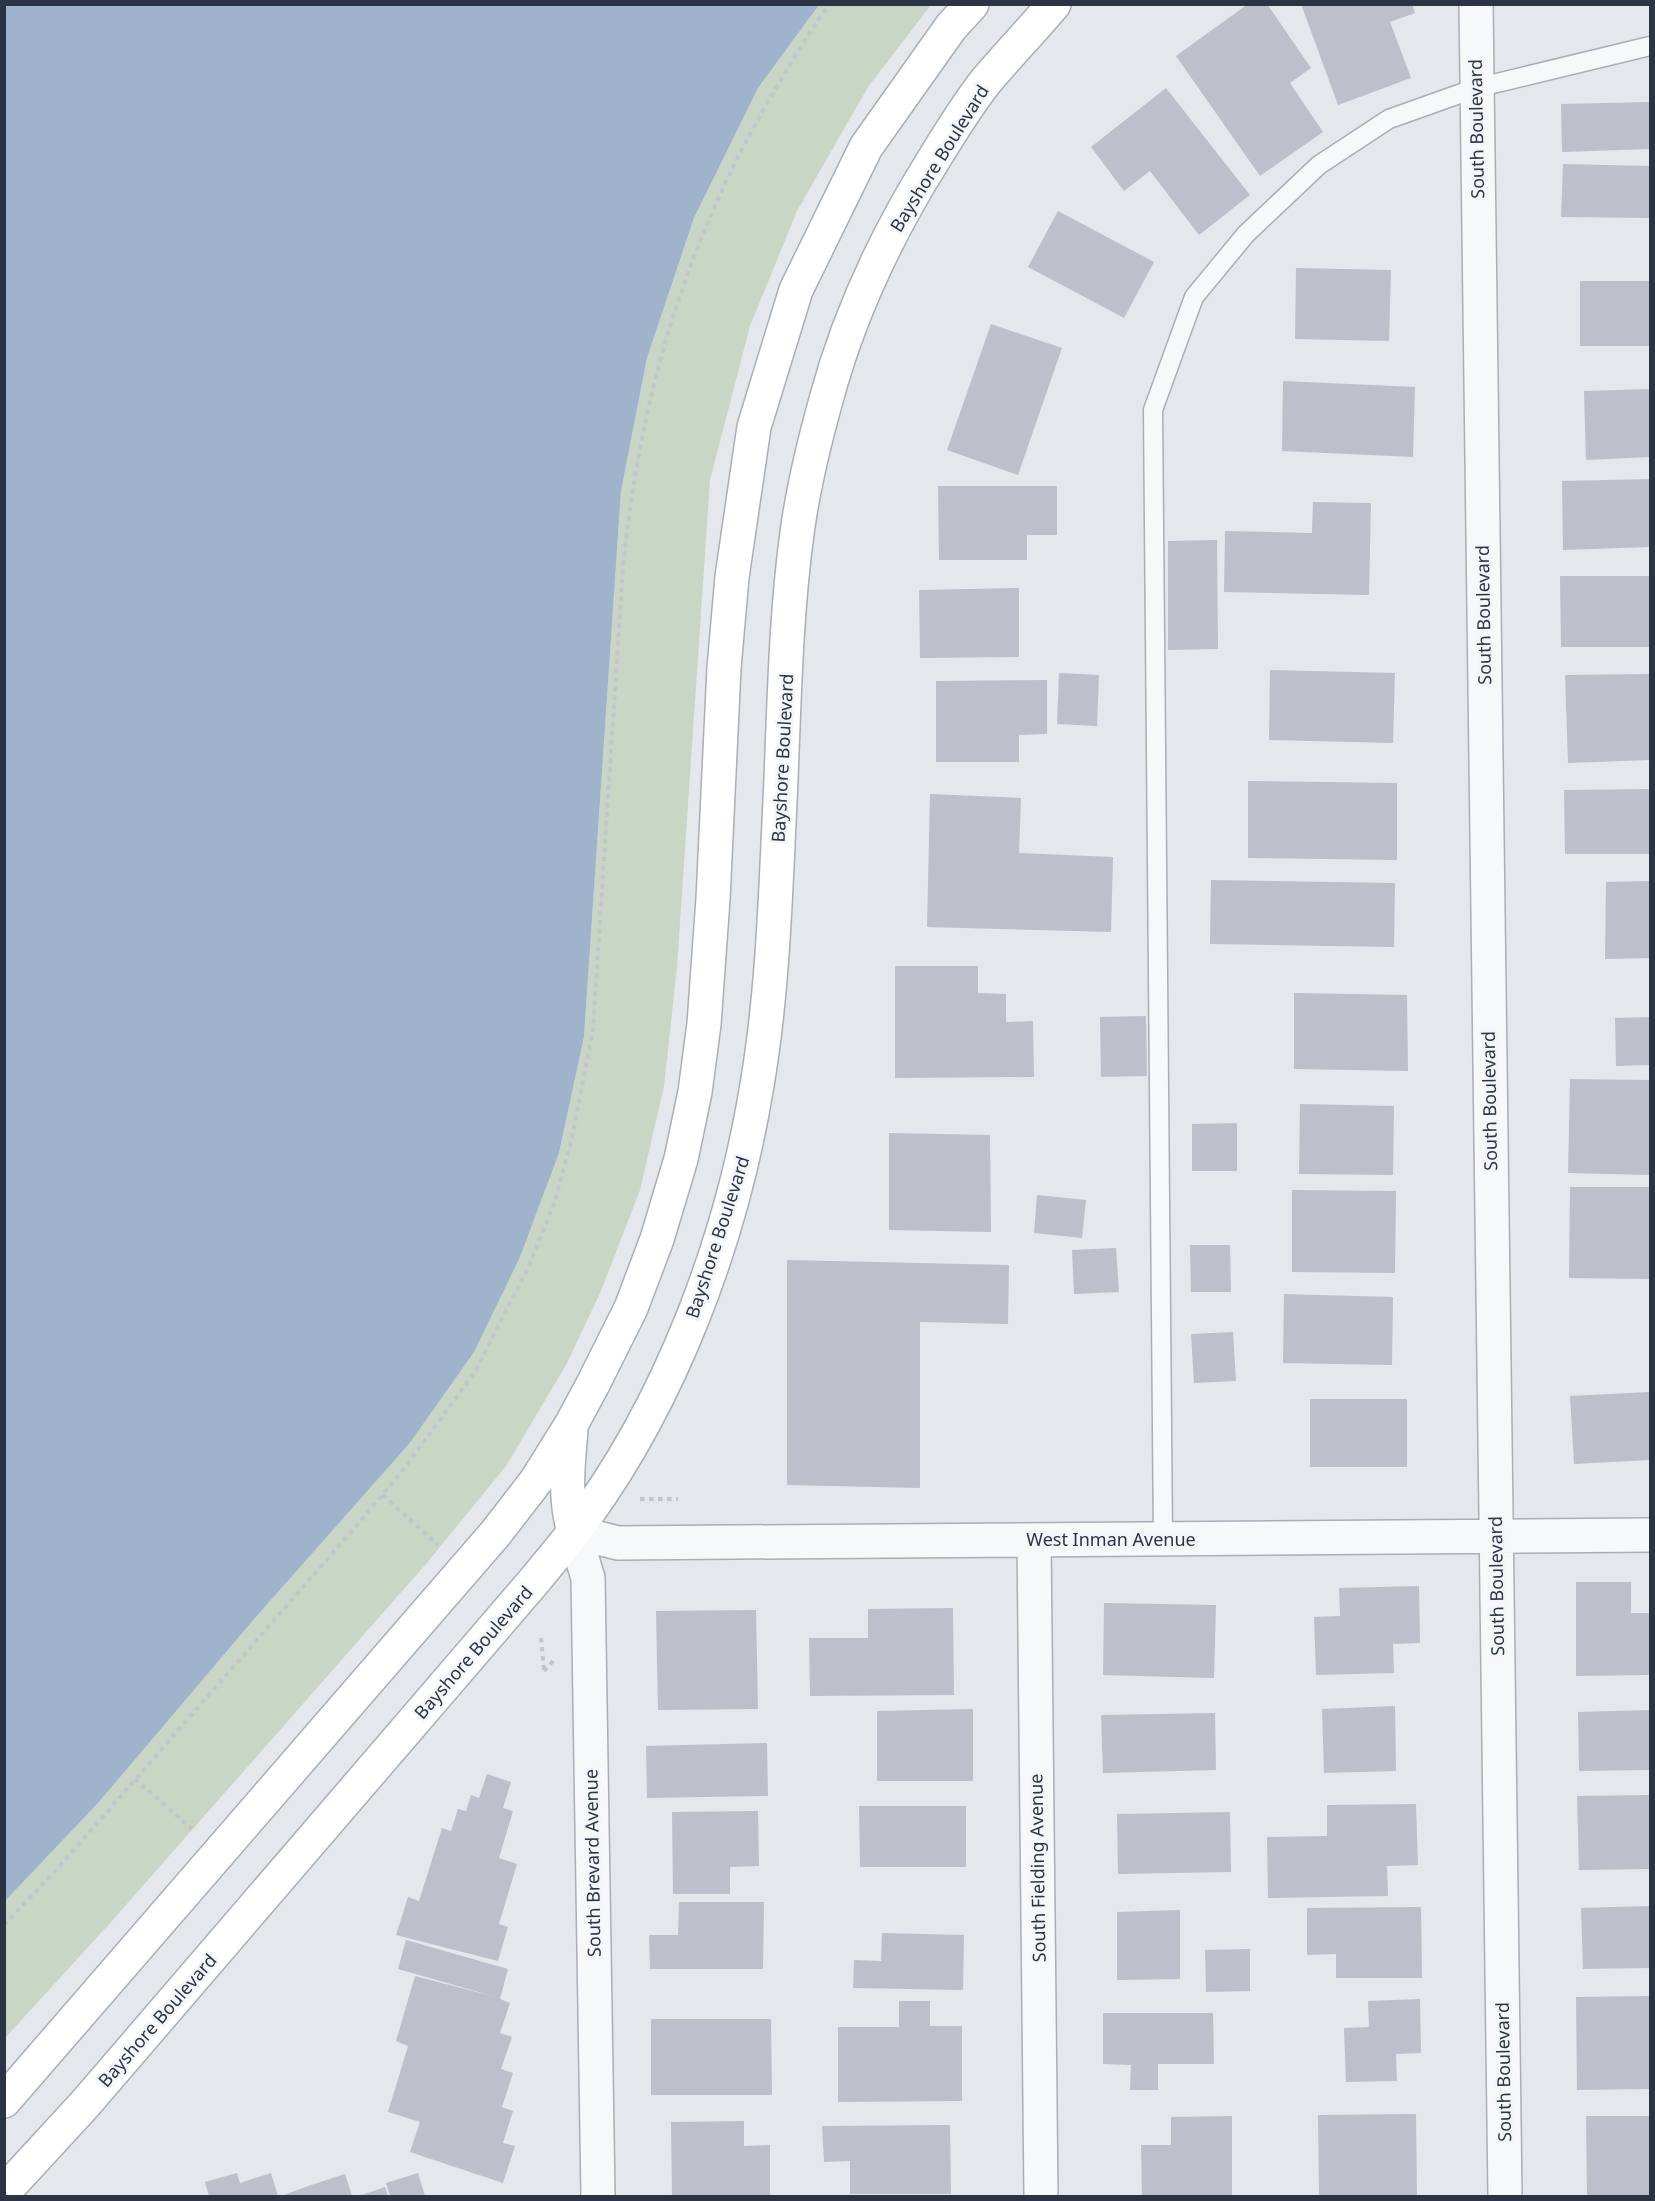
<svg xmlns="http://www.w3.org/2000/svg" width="1655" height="2201" viewBox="0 0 1655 2201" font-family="'Noto Sans',sans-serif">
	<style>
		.green { fill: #c9d6c5 }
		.water { fill: #9fb4cc }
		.building { fill: #bbc0ca }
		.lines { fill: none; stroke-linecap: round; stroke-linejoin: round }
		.lane-casing { stroke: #a9aeb7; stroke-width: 21 }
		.street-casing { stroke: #a9aeb7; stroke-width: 36 }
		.secondary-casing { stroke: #a9aeb7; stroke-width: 36 }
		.path { stroke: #c2c5cb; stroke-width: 4; stroke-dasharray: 4.5 4.5; stroke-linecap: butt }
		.lane { stroke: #f7f8fa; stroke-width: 18 }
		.street { stroke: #f7f8fa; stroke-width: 33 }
		.secondary { stroke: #fff; stroke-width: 33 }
		.labels { text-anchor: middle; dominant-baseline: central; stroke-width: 6; stroke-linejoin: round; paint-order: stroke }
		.street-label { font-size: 18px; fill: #2b3445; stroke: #f4f6f9 }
	</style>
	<rect width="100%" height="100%" fill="#e4e7ec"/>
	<path class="green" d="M819,5H931L868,87L797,211L750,326L710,480L677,967L664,1086L640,1190L601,1291L566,1365L506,1466L426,1564L111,1922L5,2038V1901L99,1802L255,1618L409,1444L520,1257L559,1153L584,1037L621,491L647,358L694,218L758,88Z"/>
	<path class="water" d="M5,4L819,5L758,88L694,218L647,358L621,491L584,1037L559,1153L520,1257L474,1352L409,1444L255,1618L99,1802L5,1901Z"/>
	<path class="building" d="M1248,4H1267L1311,68L1290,83L1323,132L1260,176L1176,56Z
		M1301,4H1412L1415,13L1390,22L1411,78L1338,105Z
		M1166,88L1250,195L1199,235L1150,171L1124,191L1091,147Z
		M1650,102V149L1562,152L1561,104Z
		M1563,164L1650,166V218L1561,217Z
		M1058,211L1154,262L1124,318L1028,267Z
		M1296,268L1391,270L1389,341L1295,339Z
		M1580,281H1650V346H1580Z
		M991,324L1062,348L1018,475L947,450Z
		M1283,381L1415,387L1413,457L1282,451Z
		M1650,389V457L1586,460L1584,391Z
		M1650,479V547L1563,550L1562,481Z
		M938,486H1057V535H1027V560H939Z
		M1313,502L1371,503L1369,595L1224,592L1225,531L1312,533Z
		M1217,540L1218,649L1168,650V541Z
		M1560,576H1650V647H1561Z
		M1019,588V657L920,658L919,590Z
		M1270,670L1395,673L1393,743L1269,740Z
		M1059,673L1099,675L1097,726L1057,724Z
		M1650,674V760L1568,763L1565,675Z
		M1047,680V734L1019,735V762H936V681Z
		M1248,781L1397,783V860L1248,858Z
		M1650,789V854H1565L1564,790Z
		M930,794L1021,798L1019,853L1113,857L1111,932L927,927Z
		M1211,880L1395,883L1394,947L1210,944Z
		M1650,881V958L1605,959L1606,882Z
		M895,966H978V993L1006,994V1022L1033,1021L1034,1077L895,1078Z
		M1294,993L1407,995L1408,1071L1294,1069Z
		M1146,1016L1147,1076L1101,1077L1100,1017Z
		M1650,1017V1065L1616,1066L1615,1018Z
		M1570,1079L1650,1080V1175L1568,1173Z
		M1300,1104L1394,1106L1393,1175L1299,1174Z
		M1237,1123V1171H1192V1124Z
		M889,1133L990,1135L991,1232L889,1230Z
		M1570,1187H1649L1650,1279L1569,1278Z
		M1292,1190L1396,1191L1395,1273L1292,1272Z
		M1037,1195L1086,1200L1082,1238L1034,1233Z
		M1190,1245H1230L1231,1292H1191Z
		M1116,1248L1119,1292L1074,1294L1072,1250Z
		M787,1260L1009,1265L1008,1324L920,1322V1488L787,1485Z
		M1284,1294L1393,1297L1392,1365L1283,1363Z
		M1233,1332L1236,1381L1194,1383L1191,1334Z
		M1650,1392V1460L1574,1464L1570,1396Z
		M1310,1399H1407V1467H1310Z
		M1576,1582H1631V1613H1650V1675L1576,1676Z
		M1419,1586L1420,1643L1393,1644L1394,1673L1316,1675L1314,1617L1340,1616L1339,1588Z
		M1104,1603L1216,1605L1214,1678L1103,1675Z
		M953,1608L954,1695L810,1696L809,1638H868V1609Z
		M756,1610L758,1709L658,1710L656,1611Z
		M1395,1706L1396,1771L1324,1773L1322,1709Z
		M973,1709V1781H877V1711Z
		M1650,1710V1770L1579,1771L1578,1712Z
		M1215,1713L1216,1770L1103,1773L1101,1715Z
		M767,1743L768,1796L647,1798L646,1746Z
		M487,1774L511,1782L503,1808L513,1811L499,1858L517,1864L499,1924L508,1927L498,1961L396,1935L408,1897L419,1901L442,1828L451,1831L458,1809L466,1811L471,1795L479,1798Z
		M1650,1795V1869L1579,1870L1577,1796Z
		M1416,1804L1418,1865L1387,1866L1388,1896L1268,1898L1267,1837L1327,1836V1805Z
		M859,1806H966V1867H860Z
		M758,1811L759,1866L730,1867V1894H673L672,1812Z
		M1230,1812L1231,1872L1118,1874L1117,1814Z
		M679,1902H764L763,1969H650L649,1935H678Z
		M1650,1906V1968L1583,1969L1581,1908Z
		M1421,1907L1422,1978H1336V1954L1307,1955V1908Z
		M1180,1910V1979L1117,1980V1912Z
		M882,1933L964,1935L963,1990L853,1988L854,1960L881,1961Z
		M406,1940L508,1969L500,1999L510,2003L500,2033L512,2037L501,2069L513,2073L502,2107L513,2111L503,2143L515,2146L503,2183L410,2152L420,2122L388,2112L408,2046L396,2041L415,1976L496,1997L398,1969Z
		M1250,1949V1991L1206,1992L1205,1950Z
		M1650,1996V2089L1577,2090L1576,1997Z
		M1420,1999L1421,2053L1396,2054L1397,2081L1346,2082L1344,2028L1369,2027L1368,2001Z
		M899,2001H930V2026H962V2101L838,2102V2027H899Z
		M1103,2013H1213L1214,2064H1158V2090H1130L1131,2065L1103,2064Z
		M651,2019H771L772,2095H651Z
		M1416,2114L1417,2196H1319L1318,2115Z
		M1232,2116V2196H1142L1141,2145H1171V2117Z
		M1586,2116H1650V2195L1587,2196Z
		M744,2121V2146L770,2145V2195L672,2196L671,2122Z
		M950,2125L951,2194H850V2161L824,2162L822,2126Z
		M237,2173L240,2183L271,2173L278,2196H209L205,2182Z
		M418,2173L425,2196H390L386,2183Z
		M345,2174L352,2196H281L311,2185Z
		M385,2187L388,2196H359Z"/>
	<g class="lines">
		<defs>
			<path id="lane" d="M1163,1539L1153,410L1194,297L1246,234L1319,165L1389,119L1476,88L1650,46"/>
			<path id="street" d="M1476,4L1505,2196
				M574,1532L618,1543L1650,1535
				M574,1532L588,1578L598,2196
				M1034,1540L1041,2196"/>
			<path id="secondary" d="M571,1430C568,1465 564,1498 574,1532
				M4,2101L495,1534L536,1481L571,1425L592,1386L631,1308L657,1239L681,1159L695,1092L704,1024L713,899L724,668L732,577L754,427L796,290L866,147L951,27L972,4
				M4,2192L85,2104L535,1580C548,1564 561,1549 573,1533C671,1405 733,1237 758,1079C772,994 775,908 779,823C784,727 784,629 797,533C803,489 814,443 826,400C849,314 887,234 934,159C950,133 967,105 986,81C1008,55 1032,30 1054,4"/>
		</defs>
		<use href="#lane" class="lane-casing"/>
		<use href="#street" class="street-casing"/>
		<use href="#secondary" class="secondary-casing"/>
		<path class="path" d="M383,1495L438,1545
			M640,1499H678
			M541,1638L544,1670
			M544,1671L554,1660
			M135,1779L192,1829
			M4,1925L59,1867L358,1524L403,1470L475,1372L529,1266L554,1204L572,1138L593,1029L623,567C640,398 684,247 769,100C788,68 807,34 830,4"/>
		<use href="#lane" class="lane"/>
		<use href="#street" class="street"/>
		<use href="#secondary" class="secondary"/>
	</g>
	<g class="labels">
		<g class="street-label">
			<text transform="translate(1476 129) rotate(-91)">South Boulevard</text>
			<text transform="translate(939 158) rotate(-58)">Bayshore Boulevard</text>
			<text transform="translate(1483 615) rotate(-91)">South Boulevard</text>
			<text transform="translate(782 758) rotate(-87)">Bayshore Boulevard</text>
			<text transform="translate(1489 1101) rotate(-91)">South Boulevard</text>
			<text transform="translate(717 1237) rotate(-72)">Bayshore Boulevard</text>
			<text x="1111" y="1539">West Inman Avenue</text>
			<text transform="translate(1496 1586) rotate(-91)">South Boulevard</text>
			<text transform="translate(473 1652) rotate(-49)">Bayshore Boulevard</text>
			<text transform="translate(592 1863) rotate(-91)">South Brevard Avenue</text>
			<text transform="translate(1037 1868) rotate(-91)">South Fielding Avenue</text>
			<text transform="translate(157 2020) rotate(-49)">Bayshore Boulevard</text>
			<text transform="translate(1503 2072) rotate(-91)">South Boulevard</text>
		</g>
	</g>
	<rect width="1655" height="2201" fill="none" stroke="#2b3445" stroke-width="12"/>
</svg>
